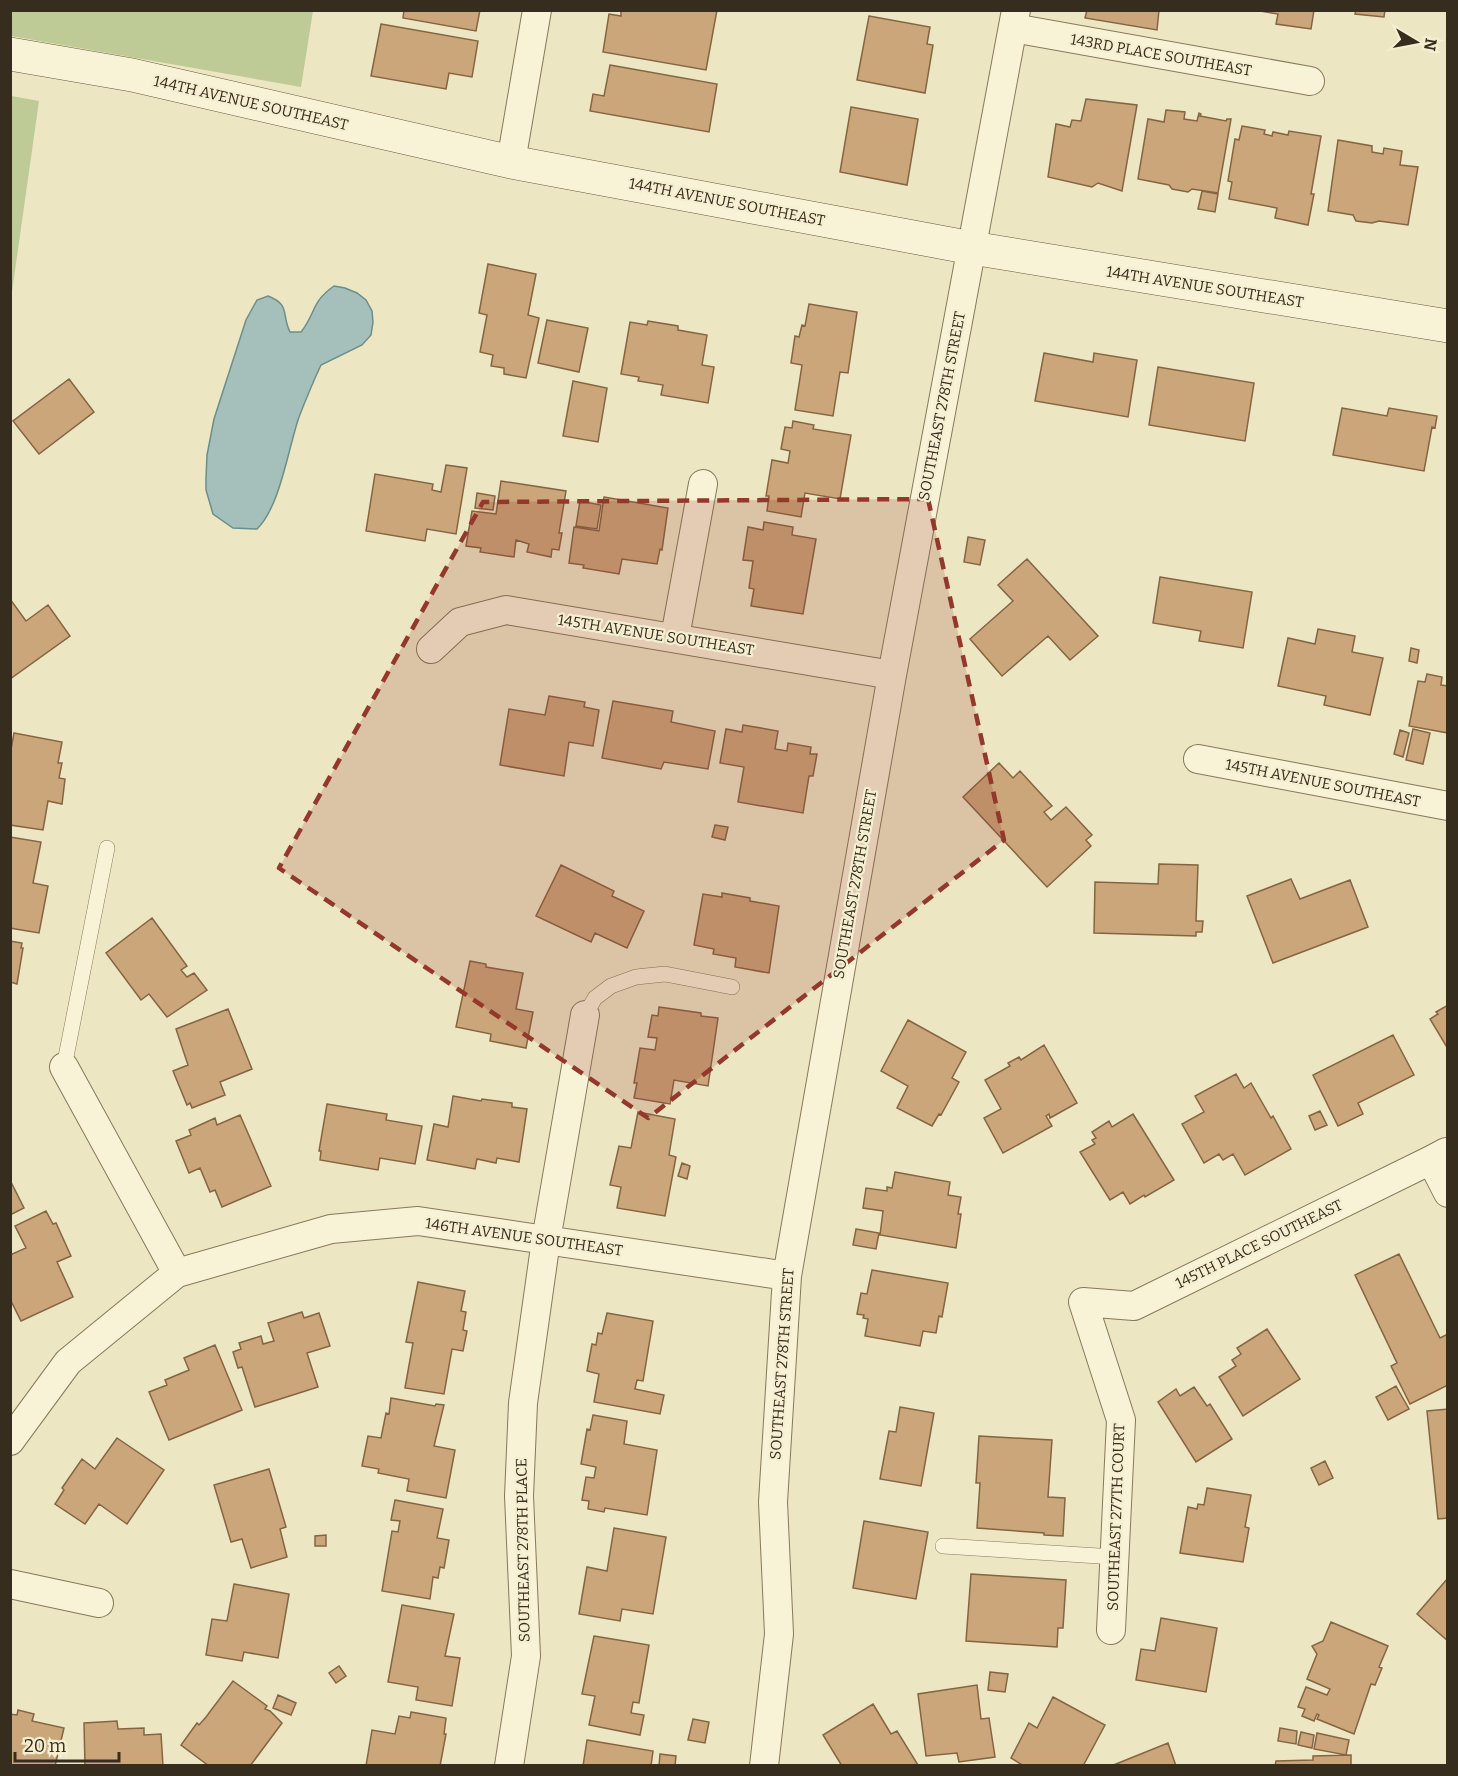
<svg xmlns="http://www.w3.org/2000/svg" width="1458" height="1776" viewBox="0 0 1458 1776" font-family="Bitter,serif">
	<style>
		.green { fill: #becb97 }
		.water { fill: #a5c0bb; stroke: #6c8e8a; stroke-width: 1.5 }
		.building { fill: #caa67a; stroke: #856541; stroke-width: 1.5 }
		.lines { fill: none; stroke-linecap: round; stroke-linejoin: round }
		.lane-casing { stroke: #87785a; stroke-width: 16 }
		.street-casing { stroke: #87785a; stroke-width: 30 }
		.secondary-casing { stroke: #68593d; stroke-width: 34 }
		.lane { stroke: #f8f2d6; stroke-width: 15 }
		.street { stroke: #f8f2d6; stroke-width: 28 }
		.secondary { stroke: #f8f2d6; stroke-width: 33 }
		.marked { fill: #94382c; fill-opacity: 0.2; stroke: #94382c; stroke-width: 4.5; stroke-dasharray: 12 8; stroke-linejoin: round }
		.labels { text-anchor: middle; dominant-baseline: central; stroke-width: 4.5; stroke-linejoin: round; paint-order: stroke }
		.street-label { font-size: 15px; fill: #372d1e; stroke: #f5efd2 }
	</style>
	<rect width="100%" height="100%" fill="#ede6c3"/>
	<path class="green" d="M10,11L11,10L313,11L301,87L11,36Z
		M11,96L39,101L11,299L10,96Z"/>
	<path class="water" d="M334,286L345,288L357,293L366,300L372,311L373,322L371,335L362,345L321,365C313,382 306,399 299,417C288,449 280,507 257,529L233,528L213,514L206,490V478L207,455L214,419L246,320L257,300L268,296C291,305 281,314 290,332H301C316,313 311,302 334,286Z"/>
	<path class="building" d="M404,10H480L476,31L403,18Z
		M621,10H717L706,70L603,52L609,14L621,16Z
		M1087,10H1159L1157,30L1085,18Z
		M1254,10H1314L1311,29L1276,24L1278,14Z
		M1356,10H1385L1384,17L1355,14Z
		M869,16L930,27L927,44L933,45L925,93L857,80Z
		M381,24L478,41L472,77L449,73L446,89L371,76Z
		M610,65L717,84L709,132L590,111L593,94L604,96Z
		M1086,99L1137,105L1122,191L1098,183L1092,187L1048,177L1056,124L1070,127L1072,120L1081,121Z
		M851,107L918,119L907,185L840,172Z
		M1166,110L1185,112L1184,119L1197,121L1199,113L1201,114L1200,116L1226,121L1227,119H1231L1218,193L1192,189L1188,192L1172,189L1169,185L1138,179L1148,119L1164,122Z
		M1242,126L1265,130L1264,134L1272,136L1273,132L1288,135L1289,131L1321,136L1311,194H1314L1308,225L1275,218L1277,208L1229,199L1232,182L1228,181L1235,139L1239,140Z
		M1338,140L1372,146V152L1383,154L1384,148L1402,151L1400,165L1418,167L1408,225L1379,221L1372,223L1356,221L1353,215L1328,211Z
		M1202,191L1218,194L1215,212L1198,209Z
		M488,264L536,274L528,315L539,318L526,378L504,374V368L491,366L493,355L480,352L487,315L479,313Z
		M809,304L857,312L848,373L840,372L833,416L795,410L802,365L791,363L795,336L799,337L802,325L805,326Z
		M547,320L588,328L579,372L538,363Z
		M648,321L678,326V330L707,335L702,365L714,367L708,403L661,395L663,385L638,381L639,377L621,374L630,322L647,325Z
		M1044,353L1093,362L1094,353L1137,360L1128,417L1035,401Z
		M1158,367L1254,383L1245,441L1149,425Z
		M69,379L94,412L39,454L13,421Z
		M573,381L607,388L598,442L563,436Z
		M1342,408L1387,416L1389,408L1437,416L1435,428L1432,427L1424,471L1333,455Z
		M793,421L814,425L813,429L851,435L840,499L805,493L801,517L767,511L769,496H766L772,460L788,463L790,451L781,449L785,427L792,428Z
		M446,465L467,468L456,534L427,529L425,541L366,531L375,474L433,484L432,490L441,492Z
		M501,481L566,491L559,533H562L559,550L552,549L551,557L527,552L529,544L516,540L514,557L480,552L481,548L466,546L472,511L496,514Z
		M477,493L495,496L493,510L475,508Z
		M604,497L668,508L662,550L660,549L657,564L622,559L619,574L583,568L584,565L569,563L574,527L599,531Z
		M580,501L601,505L597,529L576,526Z
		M764,522L793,527L792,535L816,539L803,614L751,606L754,589L749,588L753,561L743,560L748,527L763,530Z
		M968,537L985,540L980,565L964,562Z
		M1027,559L1098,636L1070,660L1048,636L1002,676L970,639L1013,601L998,585Z
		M1160,577L1252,592L1243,648L1199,641L1201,631L1153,623Z
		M10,599L26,621L48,605L70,636L10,679Z
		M1318,629L1355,636L1352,652L1383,658L1370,715L1324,705L1326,696L1278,686L1288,638L1315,644Z
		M1411,648L1419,650L1417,663L1409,661Z
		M1427,674L1442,677L1441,685L1448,686V733L1409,726L1418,681L1425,682Z
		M549,696L585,702L584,707L599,710L593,746L569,742L564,776L500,765L509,709L545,715Z
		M613,701L673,711L671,722L715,731L708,769L664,762L661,769L602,758Z
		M743,725L778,731L775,749L787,751L788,743L811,747L810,754H817L813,776H809L803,813L738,802L744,767L720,763L726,729L742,732Z
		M1413,729L1430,733L1423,764L1406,760Z
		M1400,730L1409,733L1403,757L1394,754Z
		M14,733L62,742L58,763H62L59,778L65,779L62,804L48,801L43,830L10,825V755Z
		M999,763L1013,778L1020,771L1052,806L1044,812L1051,820L1066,807L1092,835L1086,840L1091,846L1047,887L963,797Z
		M715,825L728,827L725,840L712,837Z
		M10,837L41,842L33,883L48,886L39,933L10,928Z
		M1159,864L1198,865L1196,921H1203L1202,932H1196V936L1094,933L1095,882L1158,884Z
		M561,865L614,891L612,896L644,911L627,948L595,933L591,942L536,916Z
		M1291,879L1300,899L1350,880L1368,927L1273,963L1247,896Z
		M722,893L750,898V901L779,906L769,973L735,967L736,958L713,954L714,949L694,945L703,894L722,897Z
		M152,918L187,966L181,970L187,977L194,973L207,990L167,1017L149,994L141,1000L106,953Z
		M10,941L22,943L21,948H23L17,984L10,982Z
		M470,961L486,964V967L523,973L516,1009L533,1012L526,1048L490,1041L491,1034L456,1027Z
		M1448,1005V1049L1430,1019L1438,1014L1436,1012Z
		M659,1007L701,1013V1016L718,1018L708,1086L674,1080L670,1104L634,1098L637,1083H634L640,1048L655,1050L657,1038L648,1037L652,1015L658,1016Z
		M228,1009L252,1069L220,1082L225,1095L192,1108L190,1103L187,1105L173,1071L188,1065L176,1029Z
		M908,1020L966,1052L952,1078L959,1082L941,1115L939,1114L932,1126L897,1108L908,1086L881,1071Z
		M1393,1035L1414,1075L1358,1103L1363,1114L1338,1126L1313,1075Z
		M1044,1045L1077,1103L1050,1118L1049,1114L1046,1116L1052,1126L1003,1153L984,1118L1001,1109L985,1080L1010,1066L1008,1063L1019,1057L1021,1060Z
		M1236,1074L1244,1088L1251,1083L1271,1118L1273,1116L1291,1149L1245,1175L1233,1154L1223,1160L1219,1154L1204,1163L1182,1124L1204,1112L1195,1096Z
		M453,1096L481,1101L482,1099L512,1103V1107L527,1109L519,1162L497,1158L496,1163L477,1159L475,1169L427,1160L434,1124L448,1127Z
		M327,1104L387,1114L386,1120L422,1126L415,1164L380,1158L378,1170L320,1160L321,1151H319Z
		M1320,1111L1327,1125L1315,1130L1309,1116Z
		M638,1112L675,1119L669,1155L676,1157L665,1216L617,1208L621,1187L610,1185L619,1146L631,1148Z
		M1133,1114L1174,1180L1145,1197L1144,1195L1130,1204L1123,1192L1110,1200L1080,1152L1095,1144L1092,1140L1096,1138L1092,1132L1109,1121L1112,1127Z
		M240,1115L271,1186L222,1207L215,1190L210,1192L200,1168L189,1173L176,1141L191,1135L189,1130L215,1118L217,1125Z
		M682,1163L690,1166L687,1179L678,1176Z
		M895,1172L950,1182L948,1195L961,1197L958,1214H961L956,1248L880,1235L883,1211L863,1208L866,1188L887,1191V1187L892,1188Z
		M10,1180L24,1208L10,1215Z
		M46,1211L53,1224L56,1223L71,1256L57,1262L73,1297L21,1321L10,1299V1255L26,1248L15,1226Z
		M856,1229L879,1233L876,1249L853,1245Z
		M1399,1254L1440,1338L1448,1334V1385L1410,1404L1391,1366L1397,1363L1355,1275Z
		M872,1270L948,1283L942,1317L939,1316L936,1333L923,1331L920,1346L865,1336L868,1319L863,1318L864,1315L857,1314L861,1293L867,1294Z
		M418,1282L465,1291L461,1311L466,1312L463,1330L467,1331L463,1351L452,1349L444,1394L405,1388L413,1343L406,1342Z
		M302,1312L304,1318L319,1313L330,1346L307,1353L318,1387L255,1407L242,1367L238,1368L233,1352L241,1349L239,1343L261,1336L263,1344L274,1341L268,1323Z
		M607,1313L653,1321L643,1381L637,1380L635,1389L664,1395L660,1414L594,1402L599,1374L587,1371L592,1344L596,1345L598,1333L602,1334Z
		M1267,1329L1300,1379L1243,1416L1219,1377L1236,1366L1232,1360L1241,1354L1237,1348Z
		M215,1345L242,1410L169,1440L149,1392L167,1385L165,1380L189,1370L184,1358Z
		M1396,1386L1409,1409L1388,1420L1376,1397Z
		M1194,1387L1207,1406L1210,1404L1232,1439L1196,1462L1158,1402L1176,1389L1180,1396Z
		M391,1398L435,1406L436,1404L444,1405L434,1446L455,1450L446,1498L407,1491L409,1479L378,1473L379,1469L362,1466L368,1436L381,1438L386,1413L389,1414Z
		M900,1407L934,1413L921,1486L880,1479L889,1431L896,1432Z
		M1448,1409V1518L1438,1519L1427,1411Z
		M593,1415L627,1421L624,1444L657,1450L647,1515L605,1508L604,1512L588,1509L589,1501L582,1500L586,1477L594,1478L596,1467L581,1464L587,1429L590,1430Z
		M979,1436L1052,1440L1048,1497L1065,1498L1063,1536L1044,1535V1533L977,1528L980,1483H976Z
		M117,1438L164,1470L127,1524L99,1504L85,1524L55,1504L64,1490L62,1488L82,1459L95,1469Z
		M1325,1461L1333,1478L1319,1485L1311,1468Z
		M269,1469L286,1527L280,1529L287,1557L251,1568L242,1539L231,1542L214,1485Z
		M1207,1488L1251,1495L1245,1527L1249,1528L1243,1562L1180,1553L1188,1507L1197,1509L1198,1504L1204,1505Z
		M395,1500L443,1509L437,1538L449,1540L444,1568L440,1567L438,1578L433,1577L430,1599L382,1591L392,1531L398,1532L400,1521L391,1520Z
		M864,1521L928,1532L916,1599L853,1588Z
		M614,1528L666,1537L653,1614L622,1609L620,1621L579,1614L587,1567L607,1571Z
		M326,1535V1546H315V1536Z
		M971,1574L1066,1580L1063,1628H1058L1057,1647L966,1641Z
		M1448,1578V1641L1417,1614Z
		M234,1584L289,1594L278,1658L244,1652L242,1661L206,1655L212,1619L227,1621Z
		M402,1605L454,1614L445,1656L460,1658L452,1706L416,1700L418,1687L388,1682Z
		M1161,1618L1217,1628L1206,1692L1136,1680L1141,1649L1155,1651Z
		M1331,1622L1388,1646L1379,1667L1382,1668L1375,1685L1371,1684L1354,1734L1317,1719L1319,1715L1317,1714L1314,1721L1302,1716L1305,1709L1298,1707L1306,1687L1327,1695L1330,1689L1307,1679L1317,1654L1312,1646L1323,1641Z
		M594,1636L649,1645L639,1703L633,1702L631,1713L644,1715L640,1735L589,1725L595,1696L582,1694Z
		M339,1666L346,1676L336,1683L329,1673Z
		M990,1672L1008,1674L1005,1692L988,1690Z
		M233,1681L267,1706L265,1709L270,1711L282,1723L250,1766H209L181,1745L197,1723L199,1725L206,1717Z
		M977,1685L981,1719L989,1718L995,1757L959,1762L957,1753L926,1756L918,1694Z
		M278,1695L296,1703L291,1715L273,1708Z
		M1053,1697L1105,1725L1083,1766H1024L1011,1758L1029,1723L1037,1728Z
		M873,1704L891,1734L897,1731L918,1765L842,1766L823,1735Z
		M18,1710L34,1714L32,1721L64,1728L55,1766H10V1714L17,1715Z
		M411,1712L446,1718L444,1734H446L440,1766H366L372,1730L395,1734L399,1716L410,1718Z
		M693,1719L709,1722L705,1743L688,1740Z
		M117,1721L118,1729L144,1728V1735L161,1734L163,1766H85L84,1723Z
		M1280,1728L1297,1731L1296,1744L1278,1741Z
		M1301,1732L1314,1735L1312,1748L1298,1745Z
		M1317,1733L1349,1740L1346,1755L1314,1749Z
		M587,1740L653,1751L651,1766H583Z
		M1168,1743L1176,1766H1111Z
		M660,1754L676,1756L675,1766H659Z
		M1351,1755V1766H1275L1276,1761L1313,1760V1756Z"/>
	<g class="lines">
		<defs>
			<path id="lane" d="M585,1015L595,998L611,986L636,977L665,974L732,987
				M64,1067L107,848
				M943,1546L1115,1557"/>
			<path id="street" d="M1013,28L1310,81
				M511,162L537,10
				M675,637L703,484
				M431,649L460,622L506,610L892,675
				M1198,759L1448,806
				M64,1067L177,1273
				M1446,1152L1431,1160L1448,1193
				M10,1441L68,1362L177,1273L331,1229L418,1221L787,1276
				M10,1584L99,1603
				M1111,1630L1121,1420L1083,1302L1134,1306L1431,1160
				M509,1766L526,1656L519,1496L523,1403L546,1240L585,1015
				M764,1766L779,1634L773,1502L787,1276L892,675L1016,10"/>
			<path id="secondary" d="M10,54L132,75L511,162L972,248L1448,326"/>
		</defs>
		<use href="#lane" class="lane-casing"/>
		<use href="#street" class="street-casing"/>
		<use href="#secondary" class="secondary-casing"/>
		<use href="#lane" class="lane"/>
		<use href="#street" class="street"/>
		<use href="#secondary" class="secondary"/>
	</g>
	<path class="marked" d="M928,499L1004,840L648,1118L279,868L483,502Z"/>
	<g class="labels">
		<g class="street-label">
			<text transform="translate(1161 55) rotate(10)">143RD PLACE SOUTHEAST</text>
			<text transform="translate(251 103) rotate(13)">144TH AVENUE SOUTHEAST</text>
			<text transform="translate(727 202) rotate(11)">144TH AVENUE SOUTHEAST</text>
			<text transform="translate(1205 287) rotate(9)">144TH AVENUE SOUTHEAST</text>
			<text transform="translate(942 406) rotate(-79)">SOUTHEAST 278TH STREET</text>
			<text transform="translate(656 635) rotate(9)">145TH AVENUE SOUTHEAST</text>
			<text transform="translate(1323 783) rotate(11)">145TH AVENUE SOUTHEAST</text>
			<text transform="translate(855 884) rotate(-80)">SOUTHEAST 278TH STREET</text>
			<text transform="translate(524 1237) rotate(8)">146TH AVENUE SOUTHEAST</text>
			<text transform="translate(1259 1244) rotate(-26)">145TH PLACE SOUTHEAST</text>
			<text transform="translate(782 1364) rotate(-86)">SOUTHEAST 278TH STREET</text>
			<text transform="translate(1116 1517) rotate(-88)">SOUTHEAST 277TH COURT</text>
			<text transform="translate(523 1550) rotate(-91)">SOUTHEAST 278TH PLACE</text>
		</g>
	</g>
	<rect width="1458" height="1776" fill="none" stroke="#372d1e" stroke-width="24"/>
	<g transform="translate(1416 42) rotate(100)" stroke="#f5efd2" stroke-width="4.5" paint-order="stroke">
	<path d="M0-4.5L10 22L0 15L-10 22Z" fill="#372d1e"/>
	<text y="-9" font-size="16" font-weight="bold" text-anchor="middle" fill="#372d1e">N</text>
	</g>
	<path d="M15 1752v9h104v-9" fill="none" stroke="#372d1e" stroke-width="3"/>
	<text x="24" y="1752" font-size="18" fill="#372d1e" stroke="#f5efd2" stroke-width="4.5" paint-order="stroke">20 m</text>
</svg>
